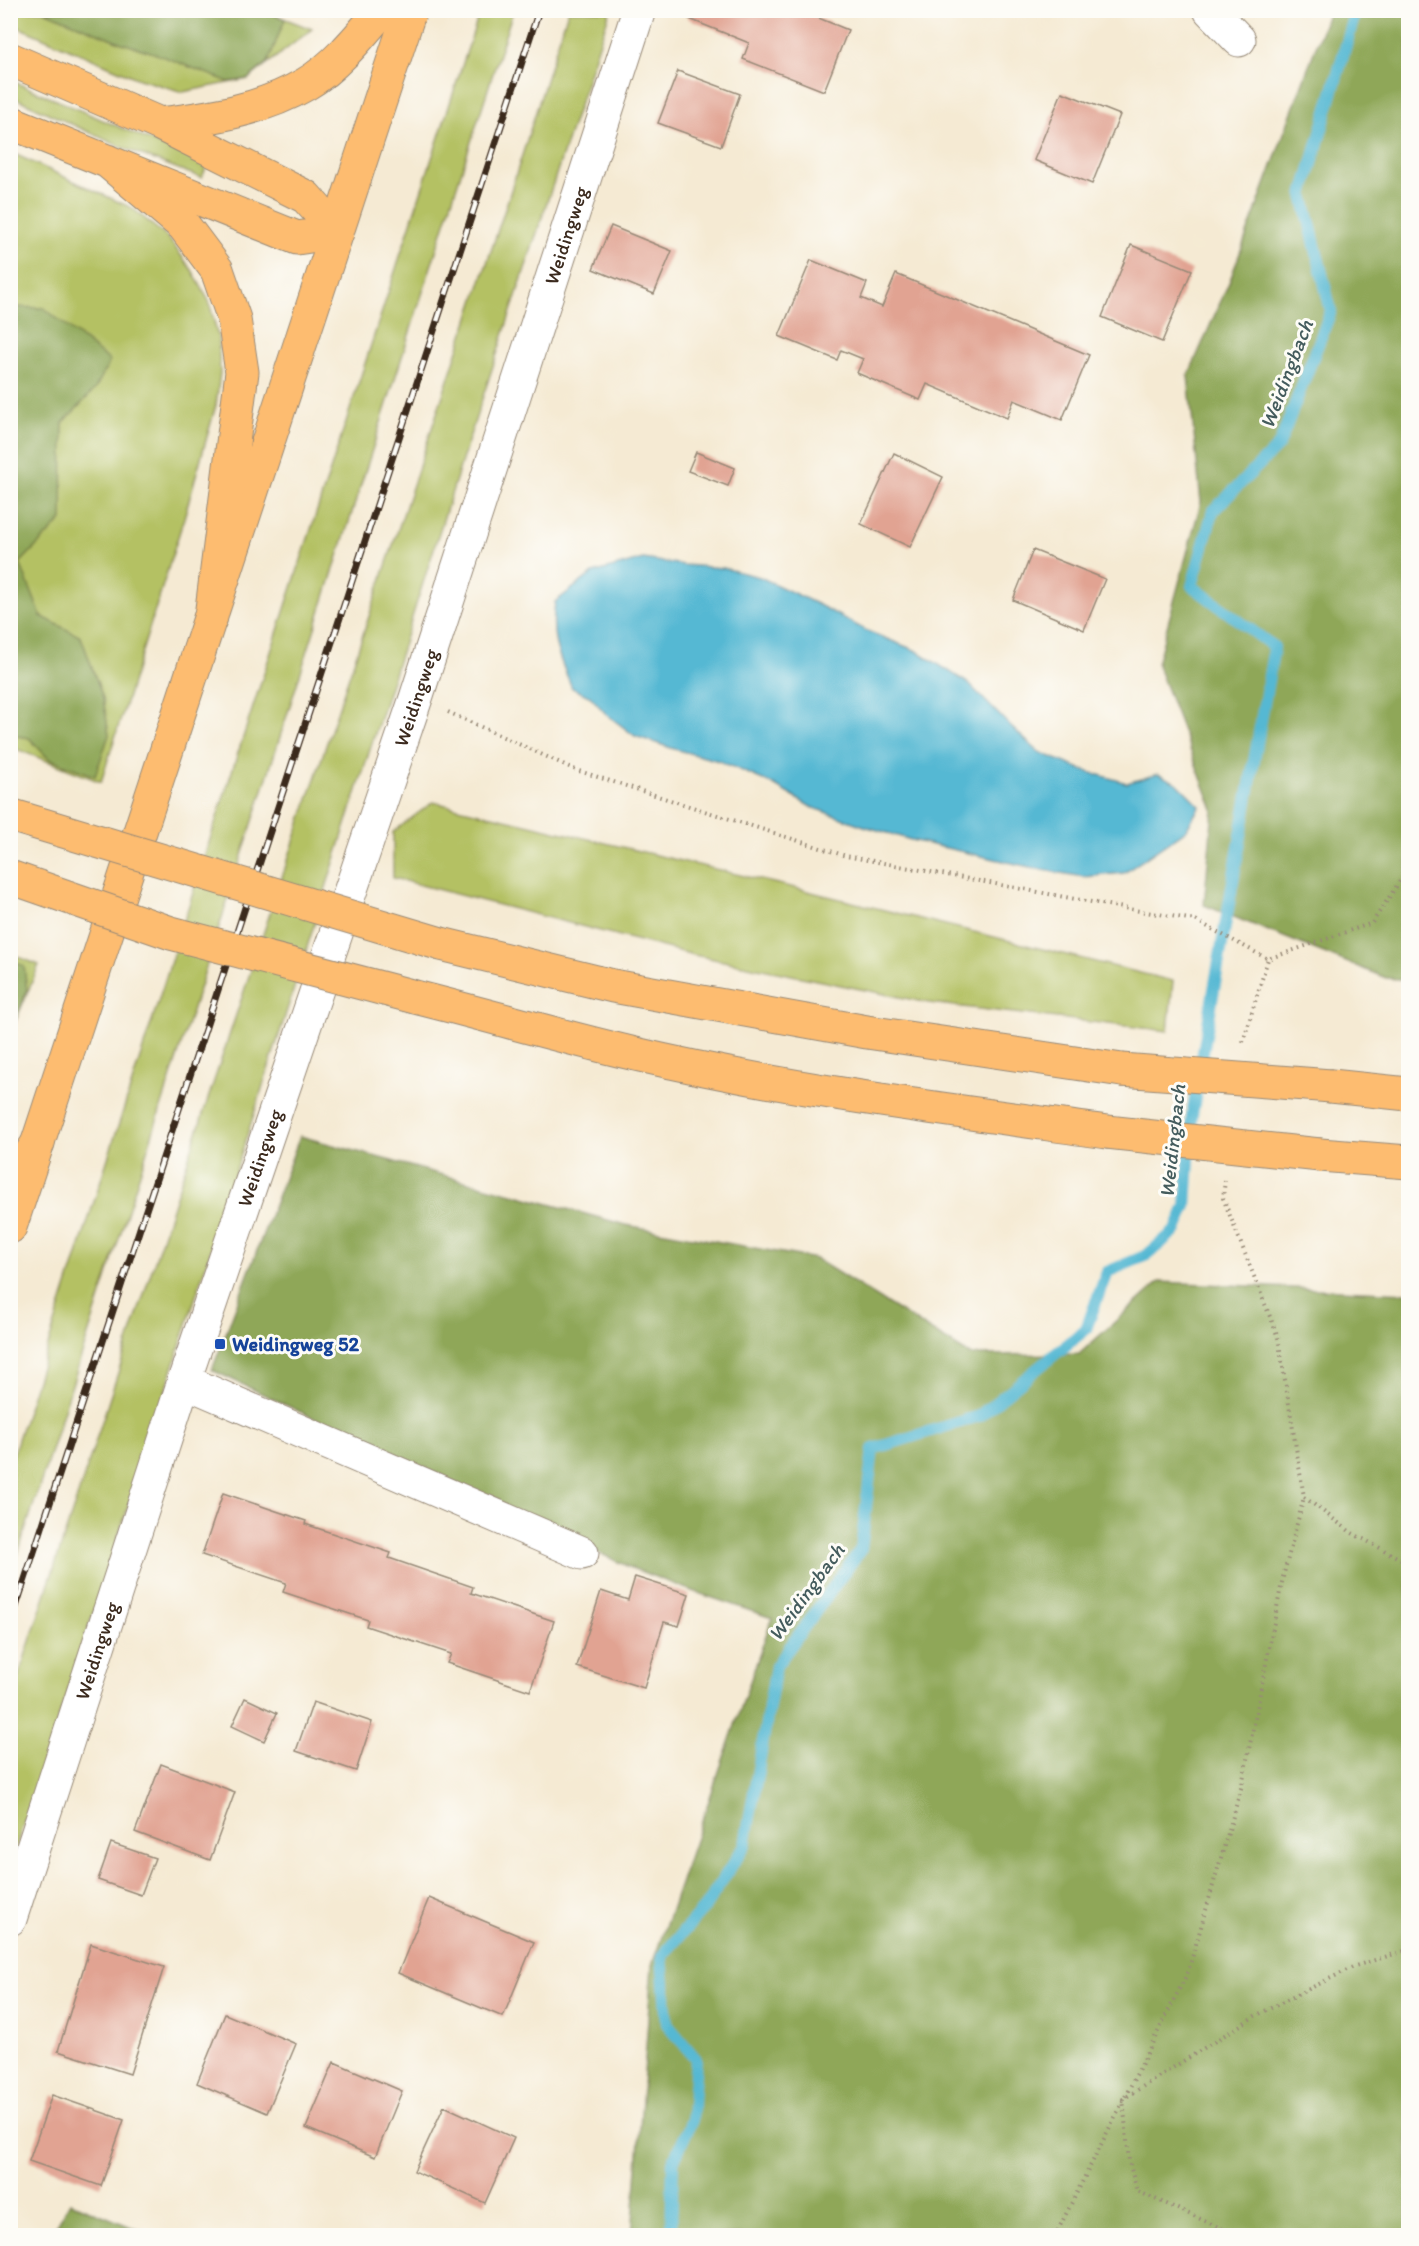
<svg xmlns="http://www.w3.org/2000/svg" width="1419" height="2246" viewBox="0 0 1419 2246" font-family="Itim,sans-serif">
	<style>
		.green { fill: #b4c163; stroke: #787640; stroke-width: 1.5 }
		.forest { fill: #8fa759; stroke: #65683c; stroke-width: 1.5 }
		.water { fill: #54b8d3; stroke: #487178; stroke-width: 1.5 }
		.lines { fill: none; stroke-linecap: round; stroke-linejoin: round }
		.stream { stroke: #54b8d3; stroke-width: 12 }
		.building { fill: #e1a392 }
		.minor-casing { stroke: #988a78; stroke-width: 35 }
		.major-casing { stroke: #988a78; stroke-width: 35 }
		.highway-casing { stroke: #988a78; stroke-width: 35 }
		.path { stroke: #988a78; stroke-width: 4; stroke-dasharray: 1.5 4.5; stroke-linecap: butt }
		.minor { stroke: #fff; stroke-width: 33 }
		.major { stroke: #fdbc70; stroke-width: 33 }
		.highway { stroke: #fdbc70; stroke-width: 33 }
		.rail-casing { stroke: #3b2a1e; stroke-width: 7 }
		.rail { stroke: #fdfcf7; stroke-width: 4.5; stroke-dasharray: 14; stroke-linecap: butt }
		.highway-bridge-casing { stroke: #988a78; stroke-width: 35; stroke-linecap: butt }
		.highway-bridge { stroke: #fdbc70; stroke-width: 33 }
		.transit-dot { fill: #1a4fb4; stroke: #fdfcf7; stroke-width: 2 }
		.labels { text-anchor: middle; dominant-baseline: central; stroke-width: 6; stroke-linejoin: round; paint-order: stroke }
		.street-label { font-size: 20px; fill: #3b2a1e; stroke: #fdfcf7 }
		.transit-label { font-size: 20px; font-weight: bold; fill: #164399; stroke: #fdfcf7; text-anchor: start }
		.water-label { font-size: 21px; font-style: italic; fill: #445c5d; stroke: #fdfcf7 }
	</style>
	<rect width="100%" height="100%" fill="#fdfcf7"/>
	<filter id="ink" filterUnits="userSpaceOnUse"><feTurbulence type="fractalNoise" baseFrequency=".0167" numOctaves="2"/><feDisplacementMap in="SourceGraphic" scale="12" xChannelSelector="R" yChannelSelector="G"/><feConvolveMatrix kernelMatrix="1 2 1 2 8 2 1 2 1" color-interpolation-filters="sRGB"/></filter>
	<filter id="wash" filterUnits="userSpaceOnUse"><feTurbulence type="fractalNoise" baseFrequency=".008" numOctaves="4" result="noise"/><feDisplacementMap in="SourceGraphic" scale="24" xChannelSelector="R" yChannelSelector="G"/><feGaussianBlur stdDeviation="1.35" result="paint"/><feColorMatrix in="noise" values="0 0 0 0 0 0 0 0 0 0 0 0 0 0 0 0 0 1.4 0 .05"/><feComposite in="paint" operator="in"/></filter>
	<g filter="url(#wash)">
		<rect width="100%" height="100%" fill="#f5ead3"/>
		<path class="green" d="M262,10L312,29L248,79L183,92L139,79L11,24V11Z
			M480,11H513L11,1575V1461L221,805Z
			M568,11H610L466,448L153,1431L11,1862V1699L202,1117L505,209Z
			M10,80L207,165L202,178L121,147L11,96Z
			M10,152L132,208L168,238L192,270L209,301L218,337L220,373L216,405L184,518L101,782L11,747Z
			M433,802L799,889L1173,981L1168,1031L929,1003L694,955L393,878V832Z
			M11,954L39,965L11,1032Z"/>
		<path class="forest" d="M262,10L285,19L268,62L248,79L229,82L151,52L122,43L44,11Z
			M1329,11H1408V980L1386,978L1204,905L1213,809L1157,664L1201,502L1188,376L1230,280Z
			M10,307L44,308L110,361L95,389L63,423L62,520L20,563L41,616L81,637L103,698L109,735L95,776L49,759L29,738L11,735Z
			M11,960L24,966L27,991L11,1032Z
			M300,1136L626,1225L816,1259L970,1355L1079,1354L1159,1282L1408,1293V2235H632L652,1965L772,1618L692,1591L629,1567L212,1370Z
			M70,2202L151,2235H51Z"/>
		<path class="water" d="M643,559L684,565L723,568L760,577L821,606L867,631L917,651L968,683L1010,726L1039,752L1085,771L1127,783L1158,774L1177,783L1200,806L1185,831L1124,873L1084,877L1043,870L911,840L864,826L811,807L770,783L719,761L674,749L635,736L606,714L591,697L572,688C558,654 550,640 555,602L593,573Z"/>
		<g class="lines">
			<path class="stream" d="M671,2236L673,2162L692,2120L696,2059L667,2024L662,1956L705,1907L745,1845L776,1666L861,1549L873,1449L979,1416L1086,1329L1107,1272L1147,1255L1176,1230L1186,1206L1192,1115L1274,647L1192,586L1213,511L1279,445L1331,311L1303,195L1356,10"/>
		</g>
		<g id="blocks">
			<path class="building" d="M690,10H799L848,30L824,91L743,59L749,43L687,18Z
				M678,71L740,94L721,146L658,123Z
				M1062,92L1120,115L1092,184L1034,160Z
				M611,226L672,251L654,294L593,269Z
				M1131,245L1192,270L1162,342L1102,317Z
				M811,260L867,283L861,298L882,307L896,274L1089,355L1062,420L1014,400L1007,418L927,384L920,400L857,373L863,359L841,350L837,360L779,336Z
				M696,452L735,468L728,486L688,471Z
				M894,453L943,477L910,547L861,524Z
				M1033,550L1105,579L1084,630L1013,600Z
				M223,1493L306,1521L305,1524L391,1553L389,1558L473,1587L471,1593L554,1621L530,1691L447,1663L451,1654L366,1626L368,1620L283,1592L286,1583L202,1555Z
				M635,1577L689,1594L679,1626L664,1622L644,1688L577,1667L601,1591L628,1600Z
				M245,1698L277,1713L264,1741L232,1726Z
				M313,1702L372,1722L356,1771L296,1751Z
				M161,1764L235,1792L210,1860L135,1832Z
				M111,1843L155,1858L141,1895L98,1880Z
				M429,1898L534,1942L503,2017L398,1973Z
				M91,1944L164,1967L130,2074L58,2051Z
				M225,2014L296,2044L267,2113L197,2083Z
				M334,2062L402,2091L375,2157L306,2128Z
				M52,2095L124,2120L101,2186L29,2161Z
				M444,2106L514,2138L485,2203L414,2171Z"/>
		</g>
	</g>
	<g filter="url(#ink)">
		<use href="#blocks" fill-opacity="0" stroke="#988a78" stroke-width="1.5"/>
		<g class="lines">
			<defs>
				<g id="minor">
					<path d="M1210,10L1239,40"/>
					<path d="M184,1381L582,1553"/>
					<path id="s1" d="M10,1919L184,1381L416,698L639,10"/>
				</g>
				<path id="major" d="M10,1227L410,10"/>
				<path id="highway" d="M10,59L160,124L306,197L337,232
					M10,122L297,238L337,232
					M160,124C210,118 262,110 306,84C335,67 360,36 382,10
					M107,161L184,226L217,270L234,319L242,372L211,617
					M441,944L613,986L867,1032L1122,1070
					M415,997C487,1015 559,1036 631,1053C787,1090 948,1110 1107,1132
					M1331,1086L1408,1094
					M1320,1155L1408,1162
					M10,1184L38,1143"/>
			</defs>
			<use href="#minor" class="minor-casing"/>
			<use href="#major" class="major-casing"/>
			<use href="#highway" class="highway-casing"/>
			<path class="path" d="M448,712L576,770L846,856L1134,910L1195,920L1268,959L1372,923L1408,869
				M1243,1042L1268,959
				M1225,1180L1223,1198L1278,1337L1304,1497L1352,1533L1408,1563
				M1055,2236L1188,1972L1242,1785L1283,1577L1304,1497
				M1239,2236L1137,2191L1129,2161L1123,2099L1255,2016L1355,1966L1408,1950"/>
			<use href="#minor" class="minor"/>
			<use href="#major" class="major"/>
			<use href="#highway" class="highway"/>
			<defs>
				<path id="rail" d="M10,1625L539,10"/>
			</defs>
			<use href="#rail" class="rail-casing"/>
			<use href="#rail" class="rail"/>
			<defs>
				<path id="highway-bridge" d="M10,815L441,944
					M10,877L171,933L415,997
					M1122,1070L1331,1086
					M1107,1132L1320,1155"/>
			</defs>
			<use href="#highway-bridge" class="highway-bridge-casing"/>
			<use href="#highway-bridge" class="highway-bridge"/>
		</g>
	</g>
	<rect class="transit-dot" x="214" y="1338" width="12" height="12" rx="3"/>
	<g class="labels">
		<g class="street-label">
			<text stroke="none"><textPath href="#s1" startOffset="1773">Weidingweg</textPath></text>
			<text stroke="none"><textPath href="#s1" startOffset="1287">Weidingweg</textPath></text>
			<text stroke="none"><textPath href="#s1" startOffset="801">Weidingweg</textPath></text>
			<text stroke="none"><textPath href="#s1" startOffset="282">Weidingweg</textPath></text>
		</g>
		<g class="transit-label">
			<text x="232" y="1344">Weidingweg 52</text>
		</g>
		<g class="water-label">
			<text transform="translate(1286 374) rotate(-69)">Weidingbach</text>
			<text transform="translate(1172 1141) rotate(-84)">Weidingbach</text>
			<text transform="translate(806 1592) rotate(-54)">Weidingbach</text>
		</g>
	</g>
	<rect width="1419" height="2246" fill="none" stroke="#fdfcf7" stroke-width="36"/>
</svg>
